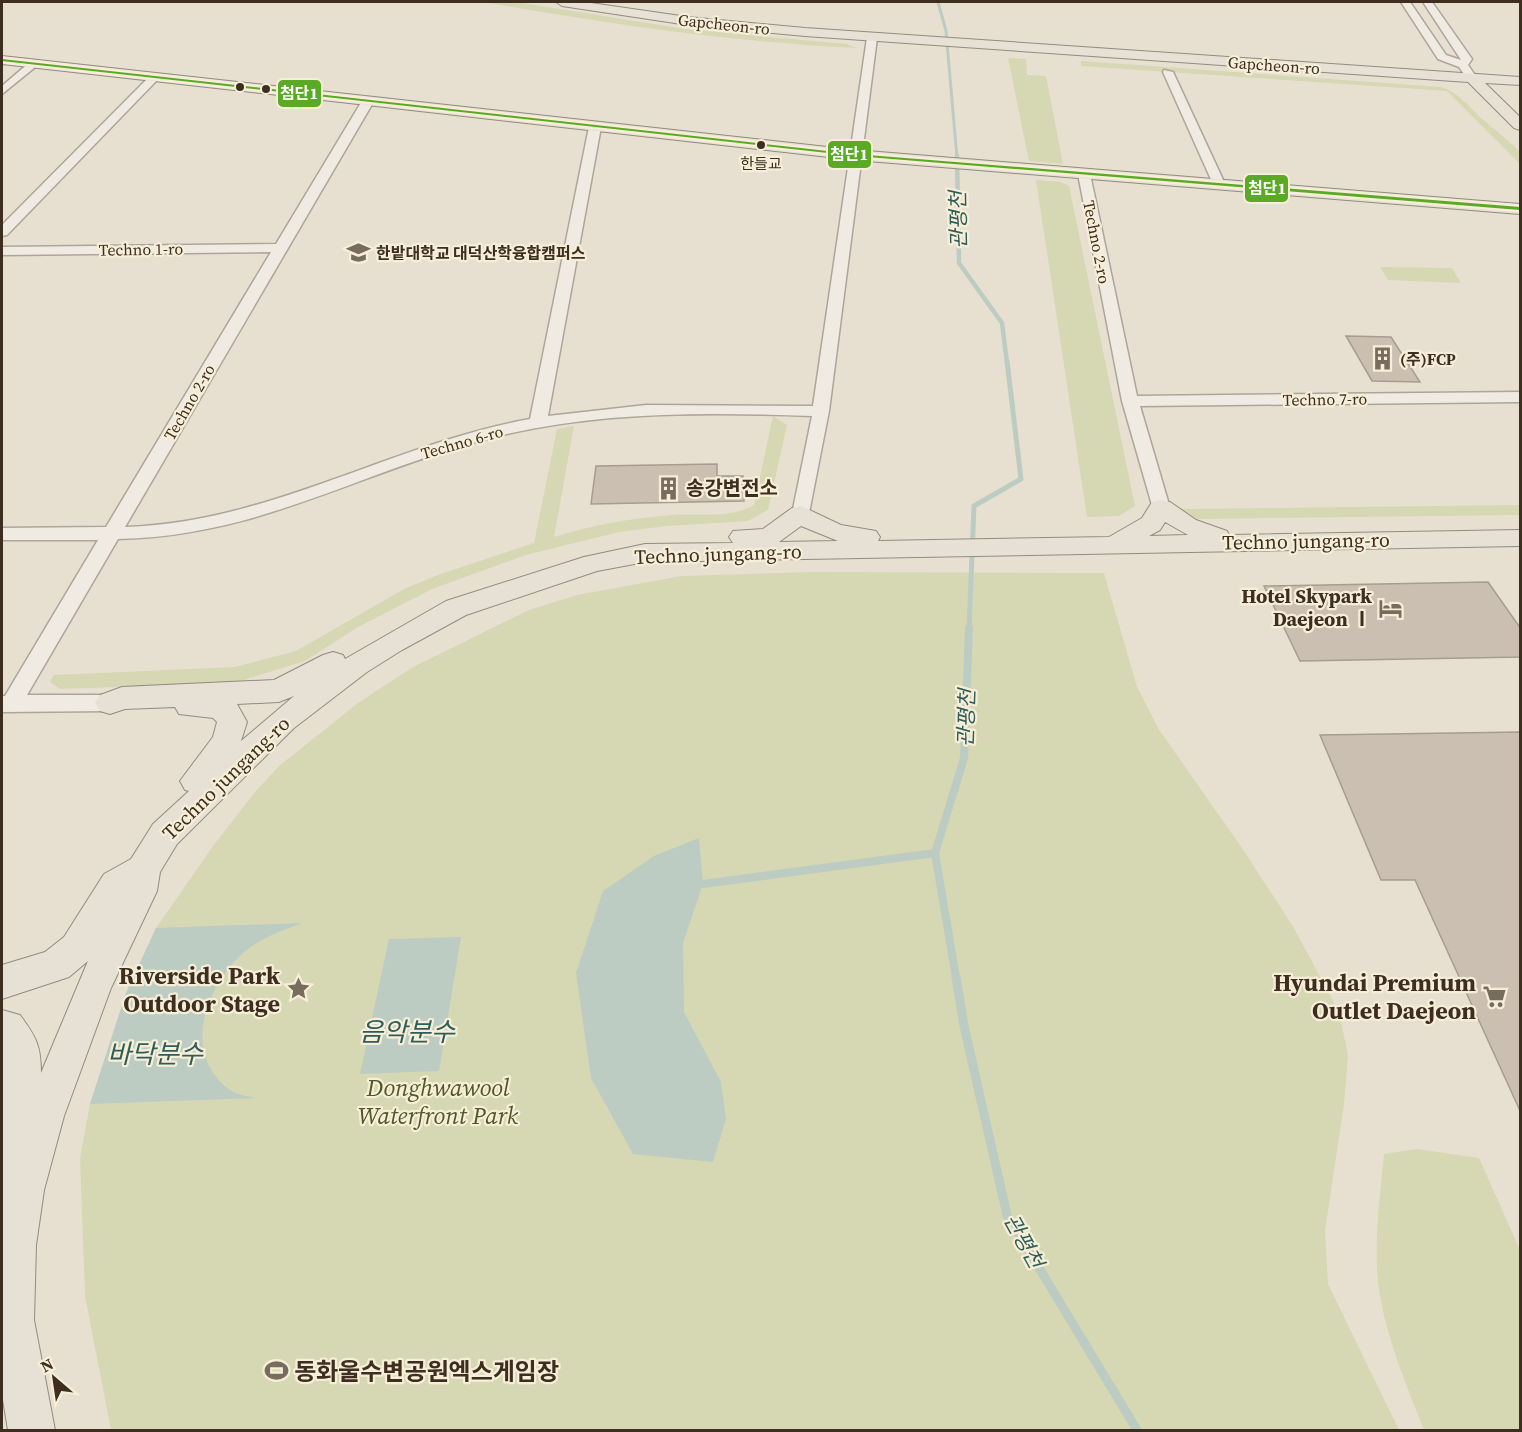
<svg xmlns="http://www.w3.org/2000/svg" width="1522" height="1432" viewBox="0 0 1522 1432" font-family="'Source Serif 4','Noto Sans KR',serif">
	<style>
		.green { fill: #d6d7b3 }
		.water { fill: #bcccc2 }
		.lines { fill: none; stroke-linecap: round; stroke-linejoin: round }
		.stream-far4 { stroke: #bcccc2; stroke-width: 3 }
		.stream-far3 { stroke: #bcccc2; stroke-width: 4.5 }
		.stream-far2 { stroke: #bcccc2; stroke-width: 5 }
		.stream-far1 { stroke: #bcccc2; stroke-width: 8 }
		.stream { stroke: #bcccc2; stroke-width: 9 }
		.building { fill: #cbbfb2; stroke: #a89c90; stroke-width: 1.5 }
		.minor-casing { stroke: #ada599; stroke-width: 3 }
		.major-casing { stroke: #928b80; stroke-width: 2 }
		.minor { fill: #efebe3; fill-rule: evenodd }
		.major { fill: #e6e1d4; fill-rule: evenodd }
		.bus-1-casing { stroke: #f7eed8; stroke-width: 5 }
		.bus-1 { fill: #5aaa25; fill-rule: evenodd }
		.bus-dot { fill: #3d2e20; stroke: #f7eed8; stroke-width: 2 }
		.labels { text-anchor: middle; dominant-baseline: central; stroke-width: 4.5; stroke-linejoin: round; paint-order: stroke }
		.far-bus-label { font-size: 15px; fill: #3d2e20; stroke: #f7eed8 }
		.far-street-label { font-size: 16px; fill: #3d2e20; stroke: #f7eed8 }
		.far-poi-label { font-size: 16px; font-weight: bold; fill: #3d2e20; stroke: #f7eed8; text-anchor: start }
		.poi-label { font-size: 20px; font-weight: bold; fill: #3d2e20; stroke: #f7eed8; text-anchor: start }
		.street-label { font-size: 20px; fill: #3d2e20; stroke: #f7eed8 }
		.water-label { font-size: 21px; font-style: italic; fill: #2f5d5a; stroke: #f7eed8 }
		.near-poi-label { font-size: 24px; font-weight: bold; fill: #3d2e20; stroke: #f7eed8; text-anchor: end }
		.near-park-label { font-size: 24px; font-style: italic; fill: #4d5a26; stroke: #f7eed8 }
		.near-water-label { font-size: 26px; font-style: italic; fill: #2f5d5a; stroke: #f7eed8 }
		.line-badge { stroke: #f7eed8; stroke-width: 2 }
		.badge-label { font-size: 16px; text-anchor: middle; font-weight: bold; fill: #fff }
	</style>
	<rect width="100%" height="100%" fill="#e7e0d1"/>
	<path class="green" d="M483,2H516L685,29L847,44L857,48C731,42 608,24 483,2Z
		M1008,58L1026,59L1027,75L1046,76L1063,164L1029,161Z
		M1081,61L1441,87C1459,93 1467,105 1481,118C1494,130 1508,139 1520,152V164L1447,91L1081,66Z
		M1036,180L1061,182L1069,186L1135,506L1119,516L1087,517Z
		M1380,267L1452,268L1461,283L1388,280Z
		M773,416L787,425L768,510L748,521L667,526L619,532L526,555L432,589L358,627L305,661L234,683L60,689L50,682L54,675L235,667L296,651L404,589L438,575L534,543L557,429L574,426L554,537C591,525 634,518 673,515C700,513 730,519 754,505Z
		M1520,505V515L1195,519L1179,509Z
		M813,572L1104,573L1137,687L1158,728L1242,848L1294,928L1339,1012L1348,1055L1344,1104L1325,1231L1328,1284L1399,1430H111L85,1296L80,1158L90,1104L126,993L156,928L213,846L255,792L279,766L358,703L413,667L529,610L577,595L681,576Z
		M1417,1149L1479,1158L1520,1250V1430H1424C1407,1387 1388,1342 1380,1296C1372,1249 1380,1200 1384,1154Z"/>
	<path class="water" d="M699,838L703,884L683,943L684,1012L721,1082L726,1119L713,1162L633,1154L591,1078L576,973L603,891L654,856Z
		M302,923C281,931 258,939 241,955C205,989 181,1054 230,1090C236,1095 248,1096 256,1098L90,1104L126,993L156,928Z
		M461,937L439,1071L360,1074L389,939Z"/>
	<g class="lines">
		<path class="stream-far4" d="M938,2L946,31L957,158"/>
		<path class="stream-far3" d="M957,156L959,263L1002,323L1007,363"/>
		<path class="stream-far2" d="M969,630L974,506L1021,479L1007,361"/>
		<path class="stream-far1" d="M703,884L935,853
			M956,978L935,853L964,758L969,628"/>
		<path class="stream" d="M956,977L964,1026L1007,1215L1137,1430"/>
	</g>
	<path class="building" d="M1346,336L1391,337L1420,382L1372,381Z
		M717,464V476H743L744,501L591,504L596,466Z
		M1488,582L1521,629V657L1300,661L1264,586Z
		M1521,732V1113L1415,880H1381L1320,735Z"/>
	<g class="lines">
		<defs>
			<path id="minor" d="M1401,2H1410L1446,55L1461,60L1423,2H1432L1472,59L1468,65L1477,78L1476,80H1468L1459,67L1438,59Z
				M872,35L877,38L829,411L808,518H794L792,514L812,416C700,412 587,411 479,441C352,476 256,536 118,539L27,695H110L118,697L121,703L118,709L110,711L2,712V696H5L98,540H2V528L106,527L271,252L2,255V247L276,244L362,101L368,98L374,101L125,527C269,523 391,444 530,419L589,127L595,123L601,127L548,416L646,405L813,406L867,38Z
				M30,62L39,64L2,94V86Z
				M1164,70L1173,72L1225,184L1224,187H1214L1213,184L1163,72Z
				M151,75L160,77L7,235L2,236V225Z
				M1084,170L1090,174L1137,396L1520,392V402L1140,406L1170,508L1168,512H1154L1122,401L1078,174Z"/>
			<path id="major" d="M556,2H584L688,17L805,28L1520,77V85L1485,83L1520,117V130L1514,128L1468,82L805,36L688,25L562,6Z
				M2,56L855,150L1520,204V214L855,160L2,64Z
				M1161,500L1170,502L1196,520L1227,531L1229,535L1520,530V546L645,562L597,571L466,615L402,650L367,672L294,728L177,844L160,872L157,891L111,988L64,1116L44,1190L36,1245L34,1320L55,1430H8L2,1394V1010L20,1015C36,1037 41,1045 41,1073L88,961L69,977L2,999V965L45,952L64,937L104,874L131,859L153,824L189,791L185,790L180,781L213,737L217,722L213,718L179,714L175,707L125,709L110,714L100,711L95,703L100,695L122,687L274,680L323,655L333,652L343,655L345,659L446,601L584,557L645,544L733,543L729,537L733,531L763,529L792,508L801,506L841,525L876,531L880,537L878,541L1109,537L1142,518L1152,502ZM1165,522L1188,535L1149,536L1160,530ZM801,526L838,541L779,542ZM294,696L241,741L247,722L237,704L279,702Z"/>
		</defs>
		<use href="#minor" class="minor-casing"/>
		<use href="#major" class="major-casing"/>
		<use href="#minor" class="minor"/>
		<use href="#major" class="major"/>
		<defs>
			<path id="bus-1" d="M2,59L855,154L1520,207V210L855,156L2,61Z"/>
		</defs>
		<use href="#bus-1" class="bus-1-casing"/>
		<use href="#bus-1" class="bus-1"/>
	</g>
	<defs>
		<symbol id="university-bare" viewBox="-9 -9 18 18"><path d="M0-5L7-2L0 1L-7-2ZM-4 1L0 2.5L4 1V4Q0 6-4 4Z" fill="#786c5e" stroke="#f7eed8" stroke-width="2.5" paint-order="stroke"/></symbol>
		<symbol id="building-bare" viewBox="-9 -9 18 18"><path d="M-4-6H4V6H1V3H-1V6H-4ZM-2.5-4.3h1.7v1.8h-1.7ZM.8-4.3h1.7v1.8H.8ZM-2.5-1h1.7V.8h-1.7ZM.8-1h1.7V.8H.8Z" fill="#786c5e" stroke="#f7eed8" stroke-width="2.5" paint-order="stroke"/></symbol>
		<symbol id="hotel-bare" viewBox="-9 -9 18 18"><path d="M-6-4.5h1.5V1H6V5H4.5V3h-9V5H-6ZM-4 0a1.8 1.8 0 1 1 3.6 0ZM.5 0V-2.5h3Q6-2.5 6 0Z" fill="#786c5e" stroke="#f7eed8" stroke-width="2.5" paint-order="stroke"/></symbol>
		<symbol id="sight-bare" viewBox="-9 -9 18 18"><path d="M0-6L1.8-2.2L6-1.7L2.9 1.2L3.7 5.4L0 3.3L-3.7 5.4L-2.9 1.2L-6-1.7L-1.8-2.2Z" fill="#786c5e" stroke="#f7eed8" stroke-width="2.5" paint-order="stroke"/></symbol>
		<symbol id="supermarket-bare" viewBox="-9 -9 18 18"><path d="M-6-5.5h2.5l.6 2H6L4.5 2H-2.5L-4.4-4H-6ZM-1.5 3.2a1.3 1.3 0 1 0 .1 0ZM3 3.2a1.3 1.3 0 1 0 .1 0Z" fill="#786c5e" stroke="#f7eed8" stroke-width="2.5" paint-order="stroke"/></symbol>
		<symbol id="stadium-bare" viewBox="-9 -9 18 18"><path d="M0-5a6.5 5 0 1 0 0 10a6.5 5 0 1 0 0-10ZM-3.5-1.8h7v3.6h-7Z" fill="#786c5e" stroke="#f7eed8" stroke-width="2.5" paint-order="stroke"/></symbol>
	</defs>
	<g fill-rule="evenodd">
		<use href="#university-bare" x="342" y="236" width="33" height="33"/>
		<use href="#building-bare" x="1366" y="342" width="33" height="33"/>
		<use href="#building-bare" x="652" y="472" width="33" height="33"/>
		<use href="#hotel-bare" x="1374" y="592" width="33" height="33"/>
		<use href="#sight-bare" x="282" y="972" width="33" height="33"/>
		<use href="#supermarket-bare" x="1478" y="980" width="33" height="33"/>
		<use href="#stadium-bare" x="260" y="1354" width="33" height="33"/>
	</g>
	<g class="bus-dot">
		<circle cx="240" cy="87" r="5"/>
		<circle cx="266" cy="89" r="5"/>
		<circle cx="761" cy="145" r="5"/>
	</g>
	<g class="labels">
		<g class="far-bus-label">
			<text x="761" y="163">한들교</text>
		</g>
		<g class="far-street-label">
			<text transform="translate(724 24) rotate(6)">Gapcheon-ro</text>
			<text transform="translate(1274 65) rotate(4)">Gapcheon-ro</text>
			<text transform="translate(1097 242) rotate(79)">Techno 2-ro</text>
			<text transform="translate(141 249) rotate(-1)">Techno 1-ro</text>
			<text transform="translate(1325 399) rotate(-1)">Techno 7-ro</text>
			<text transform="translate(189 402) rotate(-60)">Techno 2-ro</text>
			<text transform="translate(462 442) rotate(-16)">Techno 6-ro</text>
		</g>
		<g class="far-poi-label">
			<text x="376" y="253">한밭대학교 대덕산학융합캠퍼스</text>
			<text x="1400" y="359">(주)FCP</text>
		</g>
		<g class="poi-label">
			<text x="686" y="488">송강변전소</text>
			<text x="1372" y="596" text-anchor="end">Hotel Skypark<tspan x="1372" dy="23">Daejeon Ⅰ</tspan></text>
		</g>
		<g class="street-label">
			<text transform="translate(1306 541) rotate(-1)">Techno jungang-ro</text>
			<text transform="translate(718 554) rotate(-2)">Techno jungang-ro</text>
			<text transform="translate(226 778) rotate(-44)">Techno jungang-ro</text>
		</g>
		<g class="water-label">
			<text transform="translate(958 220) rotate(-91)">관평천</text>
			<text transform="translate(966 718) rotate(-88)">관평천</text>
			<text transform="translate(1024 1241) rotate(61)">관평천</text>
		</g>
		<g class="near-poi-label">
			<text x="280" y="975">Riverside Park<tspan x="280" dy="28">Outdoor Stage</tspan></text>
			<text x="1476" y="982">Hyundai Premium<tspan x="1476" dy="28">Outlet Daejeon</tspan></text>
			<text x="294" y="1371" text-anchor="start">동화울수변공원엑스게임장</text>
		</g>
		<g class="near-park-label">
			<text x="438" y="1087">Donghwawool<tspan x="438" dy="28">Waterfront Park</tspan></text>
		</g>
		<g class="near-water-label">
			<text x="407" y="1032">음악분수</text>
			<text x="155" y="1054">바닥분수</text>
		</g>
	</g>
	<g class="line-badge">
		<rect x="277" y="79" width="45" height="29" rx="6" fill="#5aaa25"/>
		<rect x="827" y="140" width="45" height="29" rx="6" fill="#5aaa25"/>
		<rect x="1244" y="174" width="45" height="29" rx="6" fill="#5aaa25"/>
	</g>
	<g class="badge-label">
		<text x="299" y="99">첨단1</text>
		<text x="849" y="160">첨단1</text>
		<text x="1267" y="194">첨단1</text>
	</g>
	<rect width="1522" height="1432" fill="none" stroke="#3d2e20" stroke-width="6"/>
	<g transform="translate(54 1378) rotate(331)" stroke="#f7eed8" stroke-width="4.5" paint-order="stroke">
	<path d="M0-4.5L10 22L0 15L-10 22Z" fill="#3d2e20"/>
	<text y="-9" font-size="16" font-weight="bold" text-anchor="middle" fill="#3d2e20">N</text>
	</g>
</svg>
